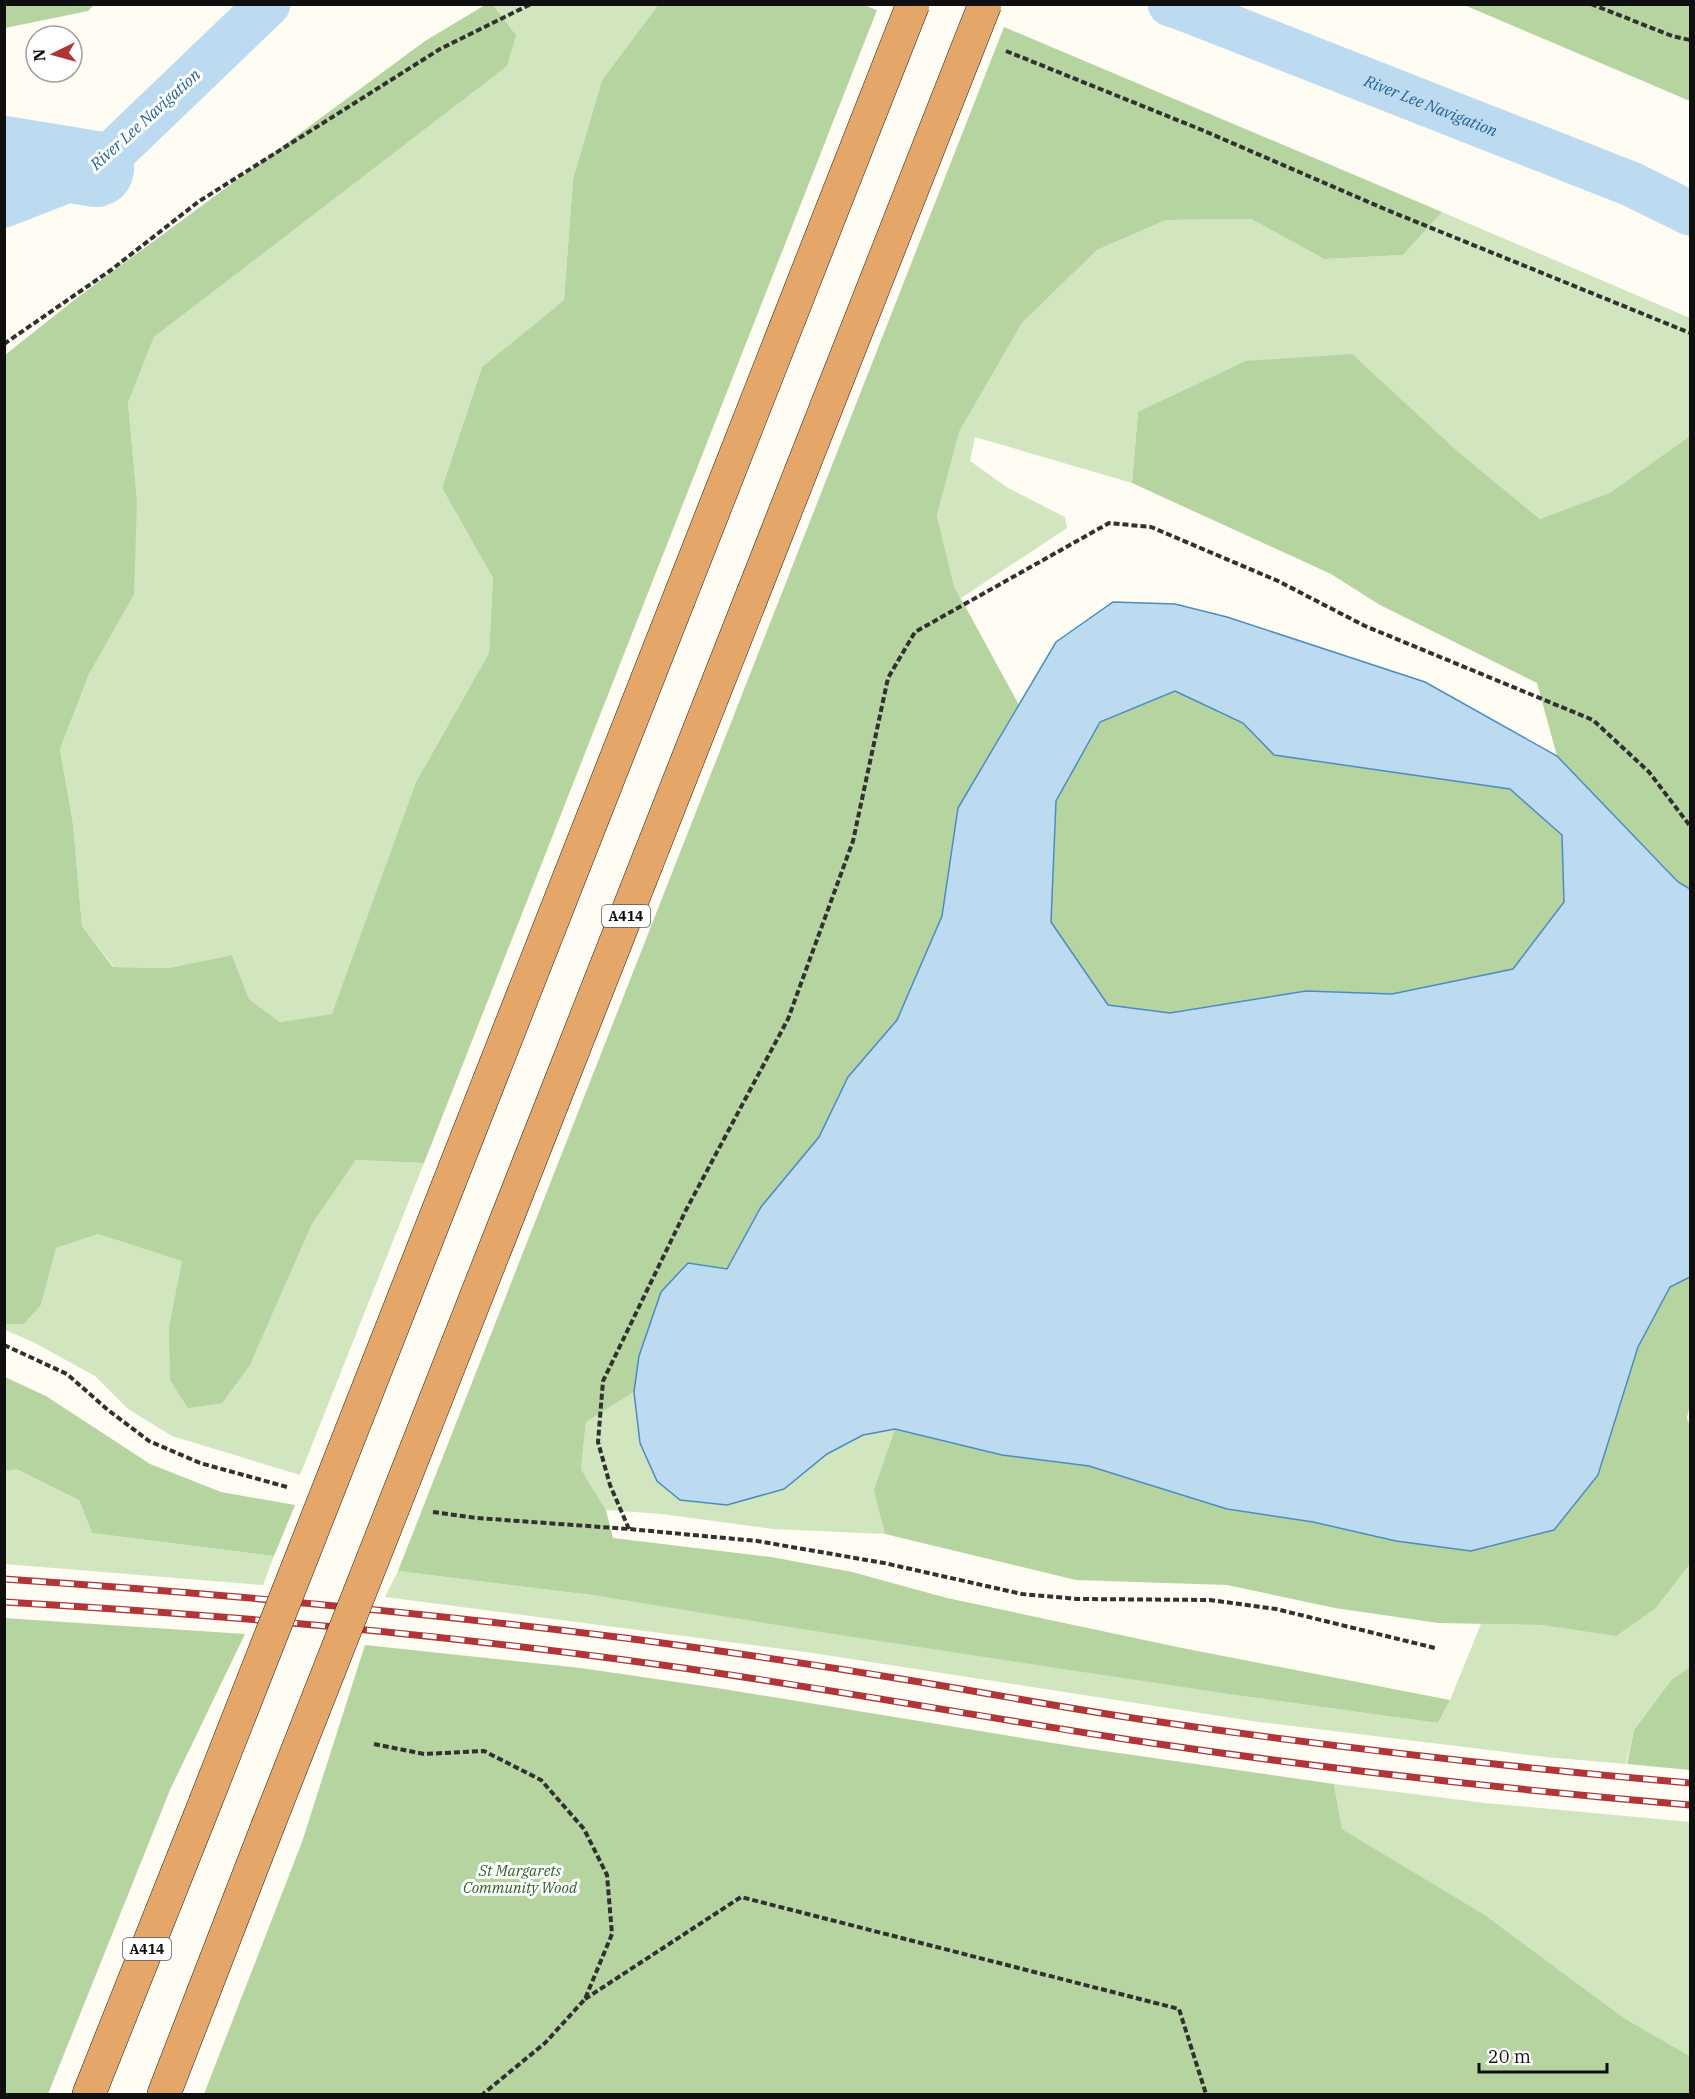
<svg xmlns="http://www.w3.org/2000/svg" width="1695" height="2099" viewBox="0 0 1695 2099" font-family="'IBM Plex Serif',serif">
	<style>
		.green { fill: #d1e5bf }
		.forest { fill: #b6d4a0 }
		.water { fill: #bcdbf0; stroke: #4b8dc0; stroke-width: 1.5; fill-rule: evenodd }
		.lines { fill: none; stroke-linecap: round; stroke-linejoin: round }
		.canal { stroke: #bcdbf0; stroke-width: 45 }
		.river { stroke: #bcdbf0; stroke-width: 76 }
		.highway-casing { stroke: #202020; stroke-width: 34 }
		.path { stroke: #313131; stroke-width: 4; stroke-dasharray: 6 3; stroke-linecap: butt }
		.highway { stroke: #e5a669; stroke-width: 33 }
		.rail-casing { stroke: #b13537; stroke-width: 7 }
		.rail { stroke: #fff; stroke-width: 4.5; stroke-dasharray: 14; stroke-linecap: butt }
		.highway-bridge-casing { stroke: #202020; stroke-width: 34; stroke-linecap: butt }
		.highway-bridge { stroke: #e5a669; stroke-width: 33 }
		.labels { text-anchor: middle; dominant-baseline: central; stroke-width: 6; stroke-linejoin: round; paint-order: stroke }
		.shield { fill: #fff; stroke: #575757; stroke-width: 1.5 }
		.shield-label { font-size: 14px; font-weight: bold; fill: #0f0f0f }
		.park-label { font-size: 15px; font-style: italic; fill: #306126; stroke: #fff }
		.water-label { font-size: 16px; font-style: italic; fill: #256095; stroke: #fff }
	</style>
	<rect width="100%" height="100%" fill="#fefcf3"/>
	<path class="green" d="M493,5H658L602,80L573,179L564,300L482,367L442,488L493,578L489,653L416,782L333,1014L280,1022L249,999L232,955L168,968L114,967L82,926L73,824L60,749L89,674L137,500L128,403L154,337L310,216L516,35Z
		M1442,212L1690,318V436L1610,494L1540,519L1457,451L1138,412L1132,483L975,437L970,461L1008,488L1065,517L1067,528L961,598L954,586L937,516L959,432L1022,323L1097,250L1166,220L1251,219L1326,259L1403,255Z
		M356,1160L424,1163L300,1475L172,1436L128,1409L95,1376L33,1342L5,1330L4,1324H24L41,1305L56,1248L98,1234L183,1261L169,1327L250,1365L312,1224Z
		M634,1392L640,1443L657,1481L681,1500L727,1505L784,1489L827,1454L863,1435L895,1429L875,1490L885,1534L773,1529L662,1514L606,1510L581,1469L586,1422Z
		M17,1468L79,1500L92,1533L274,1556L263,1585L5,1564L4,1471Z
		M1690,1564V1667L1672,1679L1634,1730L1626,1764L1546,1757L1259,1722L806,1652L385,1597L398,1571L590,1595L1228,1694L1438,1723L1450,1700L1481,1624L1543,1625L1656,1608Z
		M1334,1784L1485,1803L1690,1822V2056L1624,2018L1485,1915L1342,1829Z"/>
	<path class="forest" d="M5,4H94V5L88,11L5,28Z
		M861,4L877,10L424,1163L356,1160L312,1224L250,1365L222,1403L188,1408L170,1380L169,1327L182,1261L98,1234L56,1248L41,1305L24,1324H5V355L78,297L425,41L485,5H493L516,35L507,66L154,337L128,403L137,500L134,594L89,674L60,749L73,824L82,926L113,967L168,968L232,955L249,999L280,1022L332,1014L416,782L489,653L493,578L442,488L482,367L564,300L573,179L602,80L658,5Z
		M1464,5H1690V101Z
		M1004,27L1442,212L1403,255L1325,259L1251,219L1166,220L1097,250L1022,323L959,432L937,516L954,586L1019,705L958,808L942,916L897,1020L848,1077L819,1137L761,1207L727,1269L688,1263L639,1356L634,1392L586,1422L581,1469L606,1510L613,1538L771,1557L852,1572L947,1598L1182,1648L1450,1700L1438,1723L1228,1694L840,1635L591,1595L398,1571Z
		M1352,354L1457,451L1540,519L1610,493L1690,436V889L1678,882L1557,756L1537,683L1380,605L1331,574L1132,483L1138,412L1246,361Z
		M1175,691L1243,723L1274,755L1510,789L1562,835L1564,902L1513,969L1392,994L1306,991L1170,1013L1108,1005L1051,922L1056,801L1100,722Z
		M1690,1277V1403L1687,1418L1690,1427V1564L1656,1608L1616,1636L1543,1625L1438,1623L1335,1608L1227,1585L1076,1580L885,1534L874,1490L895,1429L1002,1455L1089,1466L1227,1509L1313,1522L1396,1541L1598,1475L1638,1347L1670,1287Z
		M5,1377L46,1396L150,1464L221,1492L295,1505L274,1556L92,1533L79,1500L17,1469L5,1471Z
		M4,1618L245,1634L170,1790L48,2094H5Z
		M365,1645L581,1668L717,1688L1084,1748L1334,1784L1342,1829L1485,1915L1624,2018L1690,2056V2094H204L302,1842Z
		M1690,1667V1770L1627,1764L1634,1730L1672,1679Z"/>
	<path class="water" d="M1113,602L1175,604L1227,617L1425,682L1557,756L1678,882L1690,889V1277L1670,1287L1638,1347L1598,1475L1554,1530L1471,1551L1396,1541L1313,1522L1227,1509L1089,1466L1002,1455L895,1429L863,1435L827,1454L784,1489L727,1505L680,1500L657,1481L640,1443L634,1392L639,1356L661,1292L688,1263L727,1269L761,1207L819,1137L848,1077L897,1020L942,916L958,808L1056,642ZM1175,691L1243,723L1274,755L1510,789L1562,835L1564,902L1513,969L1392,994L1306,991L1170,1013L1108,1005L1051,922L1056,801L1100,722Z"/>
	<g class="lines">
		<g class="canal">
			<path id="s1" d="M1170,4L1185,9L1631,184L1690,213"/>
			<path d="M4,205L96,169L268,4"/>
		</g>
		<path class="river" d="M4,154L96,169"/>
		<defs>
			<path id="highway" d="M89,2094L205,1803
				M164,2094L267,1828"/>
		</defs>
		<use href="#highway" class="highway-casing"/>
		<path class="path" d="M1591,4L1672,36L1690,40
			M1006,51L1202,130L1387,210L1690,333
			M4,344L111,270L198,202L440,49L531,4
			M4,1345L67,1374L108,1410L149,1441L200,1463L287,1487
			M433,1512L477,1518L629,1529L757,1541L884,1563L1022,1594L1078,1599L1210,1600L1276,1609L1435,1648
			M629,1529L610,1485L598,1442L603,1381L686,1210L788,1019L853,841L888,678L915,632L1109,523L1151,527L1278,581L1365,626L1593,720L1649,772L1690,826
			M374,1744L424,1754L484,1751L541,1780L584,1829L607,1875L612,1934L585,1999L545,2043L483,2094
			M585,1999L741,1897L1179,2009L1206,2094"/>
		<use href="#highway" class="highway"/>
		<defs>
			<path id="rail" d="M4,1579C212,1593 419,1612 625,1638C715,1650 805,1663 895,1678C977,1691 1058,1707 1139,1719C1323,1746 1506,1767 1690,1783
				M4,1602C212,1614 419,1632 625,1660C794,1682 962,1714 1131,1740C1317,1768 1503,1789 1690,1805"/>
		</defs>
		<use href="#rail" class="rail-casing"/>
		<use href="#rail" class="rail"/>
		<defs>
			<path id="highway-bridge" d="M205,1803L913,4
				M267,1828L985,4"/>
		</defs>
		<use href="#highway-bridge" class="highway-bridge-casing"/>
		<use href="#highway-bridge" class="highway-bridge"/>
	</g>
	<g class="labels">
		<g class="shield">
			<rect x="602" y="905" width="48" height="22" rx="4.5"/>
			<rect x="123" y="1938" width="48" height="22" rx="4.5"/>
		</g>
		<g class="shield-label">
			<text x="626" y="916">A414</text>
			<text x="147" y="1949">A414</text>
		</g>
		<g class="park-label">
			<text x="520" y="1870">St Margarets<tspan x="520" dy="17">Community Wood</tspan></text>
		</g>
		<g class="water-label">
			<text stroke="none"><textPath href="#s1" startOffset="280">River Lee Navigation</textPath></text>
			<text transform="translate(145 119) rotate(-42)">River Lee Navigation</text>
		</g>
	</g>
	<rect width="1695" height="2099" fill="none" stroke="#0f0f0f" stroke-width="12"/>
	<g transform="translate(54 54) rotate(265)"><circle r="28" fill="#ffffff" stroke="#9f9f9f" stroke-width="1.5"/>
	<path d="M0-4.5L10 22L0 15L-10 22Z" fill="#b13537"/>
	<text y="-9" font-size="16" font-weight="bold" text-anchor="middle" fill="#0f0f0f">N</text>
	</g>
	<path d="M1479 2063v9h128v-9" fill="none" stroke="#0f0f0f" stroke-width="3"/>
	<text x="1488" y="2063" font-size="18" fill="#0f0f0f" stroke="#ffffff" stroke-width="4.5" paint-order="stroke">20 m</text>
</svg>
